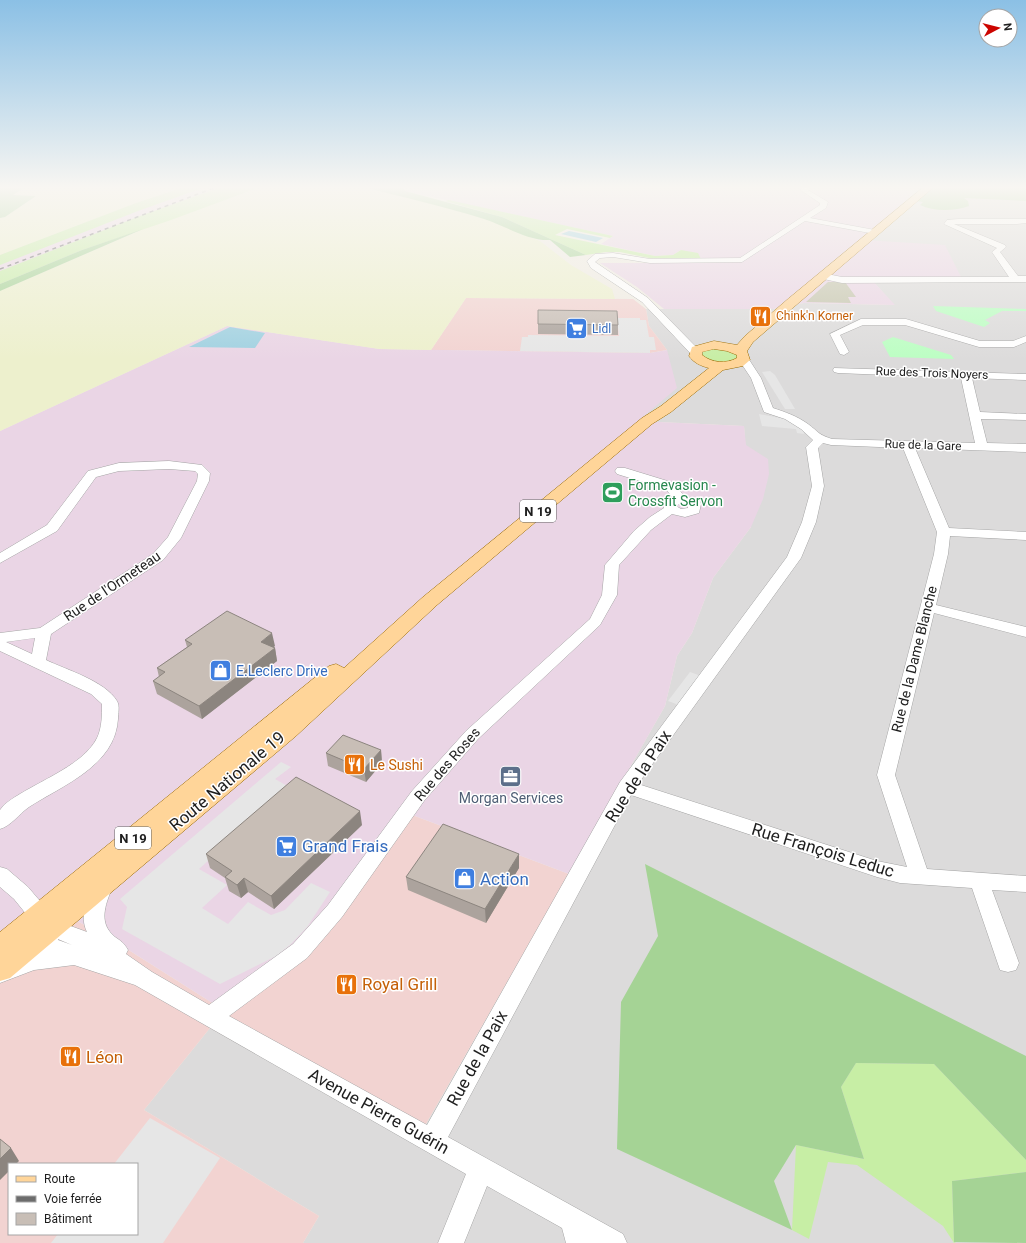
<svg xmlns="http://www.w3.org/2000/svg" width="1026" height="1243" viewBox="0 0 1026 1243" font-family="Roboto,sans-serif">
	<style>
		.residential { fill: #dcdbdb }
		.commercial { fill: #f2d3d1; fill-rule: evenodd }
		.industrial { fill: #ead5e5 }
		.construction { fill: #c5c5ae }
		.farmland { fill: #edf0cd }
		.grass { fill: #c7eea5 }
		.forest { fill: #a5d395 }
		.park { fill: #bcfec3 }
		.parking { fill: #e6e6e6 }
		.water { fill: #a0d1e1 }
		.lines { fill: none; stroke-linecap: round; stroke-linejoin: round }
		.minor-casing { stroke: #a5a5a5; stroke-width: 1 }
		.major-casing { stroke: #986900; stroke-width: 1 }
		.minor { fill: #fff; fill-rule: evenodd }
		.major { fill: #ffd599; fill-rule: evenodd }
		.rail { stroke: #6c6c6c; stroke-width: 1.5; stroke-dasharray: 4 4; stroke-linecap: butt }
		.wall { fill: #aca39d }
		.shaded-wall { fill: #8c857f }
		.building { fill: #c8beb6; stroke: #8c857f }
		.labels { text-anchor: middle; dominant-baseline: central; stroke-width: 3; stroke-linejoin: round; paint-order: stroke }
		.far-food-label { font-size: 12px; fill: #c56008; stroke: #fff; text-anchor: start }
		.far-shop-label { font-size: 12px; fill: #366cbe; stroke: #fff; text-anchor: start }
		.far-street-label { font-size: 12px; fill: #1e1e1e; stroke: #fff }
		.shield { fill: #fff; stroke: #626262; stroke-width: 1 }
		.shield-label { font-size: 13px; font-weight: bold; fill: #1e1e1e }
		.leisure-label { font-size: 14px; fill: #27864d; stroke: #fff; text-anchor: start }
		.street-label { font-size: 14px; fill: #1e1e1e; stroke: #fff }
		.shop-label { font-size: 14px; fill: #366cbe; stroke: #fff; text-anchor: start }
		.food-label { font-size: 14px; fill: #c56008; stroke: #fff; text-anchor: start }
		.service-label { font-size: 14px; fill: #4e5e75; stroke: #fff }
		.near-street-label { font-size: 17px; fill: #1e1e1e; stroke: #fff }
		.near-shop-label { font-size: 17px; fill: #366cbe; stroke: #fff; text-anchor: start }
		.near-food-label { font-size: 17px; fill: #c56008; stroke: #fff; text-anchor: start }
	</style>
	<rect width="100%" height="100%" fill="#f0ece3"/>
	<path class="residential" d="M921,186H1026V1243H303L319,1216L144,1110L210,1028L415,1143L665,706L677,656L692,633L713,578L751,527L744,426L638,421L667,350L649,326L646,309H773L804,303L894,305L872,280L863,240Z"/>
	<path class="commercial" d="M466,298L633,299L646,309L649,326L667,350L650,353L431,350Z
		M399,810L569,874L415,1143L210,1028L144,1110L319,1216L303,1243H0V979L73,919L108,937L214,1004ZM9,1164H137V1234H9Z"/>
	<path class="industrial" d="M187,186H263L82,250L0,284V255Z
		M416,186H921L864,240L945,245L962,279L872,280L895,305L804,303L773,309H664L637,287L600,263H704L701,259L681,250L673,255L655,256L601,244L613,236L405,191Z
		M227,326L380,349L650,353L667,350L677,388L638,421L744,426L746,445L768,459L769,474L763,499L751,527L713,578L692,633L677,656L665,706L569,874L399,810L340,894L289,954L214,1004L108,937L73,919L0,979V431Z"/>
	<path class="construction" d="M828,282H845L856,297H848L851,303L806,302Z"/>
	<path class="farmland" d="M0,186H187L136,203L0,255V218L5,217L36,196L12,195L24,187Z
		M263,186H360L440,205L491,221L540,241L571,265L612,289L615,299L466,298L431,350L379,349L227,326L0,431V291L143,229Z"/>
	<path class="grass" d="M187,186H208L138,211L0,265V255L136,203Z
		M224,186H263L171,220L82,250L0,284V271L140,216Z
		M449,200L613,236L610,238L567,229L555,235L655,256L673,255L681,250L698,253L701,259L649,258L620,252H606L586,255L502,217L445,201Z
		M712,348L724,349L737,354L738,357C730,368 711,361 702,356L703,351Z
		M856,1063L934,1064L1026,1160V1172L952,1181L954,1242L956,1243H954L943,1226L857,1165L828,1162L809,1239L792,1230L796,1145L864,1159L841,1087Z"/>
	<path class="forest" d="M360,186H404L402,187L405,191L502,217L586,255L570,257L550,240C528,241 506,226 484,219C443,206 401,197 360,186Z
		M943,186H1026V201L964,198L968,201L969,206C955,211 934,212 920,205L923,202L916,201L927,190L941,188Z
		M0,187H25L13,195L36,196L5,217L0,218Z
		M143,229L0,291V284L82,250Z
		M645,864L1026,1056V1160L934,1064L856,1063L841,1087L864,1159L796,1145L774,1181L792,1230L617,1149L621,1002L658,936Z
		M1026,1172V1243L954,1242L952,1181Z"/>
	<path class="park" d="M933,306L1026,309V311H1002L985,320L990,323L984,327L936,311Z
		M893,337L951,355L954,359L890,357L882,342Z"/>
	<path class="parking" d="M617,318H640V320H646L649,337H654L656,350H650V353L520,351L522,337H528V335L619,336Z
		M770,371L775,375L795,409H785L762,372Z
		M759,414L785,419L803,428L804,434L797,433L796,429L762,426Z
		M690,672L701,676L679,705L668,701Z
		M281,762L291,767L275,779L289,787L199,869L227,885L202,908L228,924L248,902L271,915L285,910L311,883L330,892L307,927L291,944L276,956L220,984L122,929L127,907L120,899Z
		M150,1118L220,1158L163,1243H51L58,1234H137V1164H114Z"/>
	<path class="water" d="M569,231L603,238L596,242L561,234Z
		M230,327L265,333L255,348L189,347Z"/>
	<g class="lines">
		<defs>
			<path id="minor" d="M804,186H811L808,190L828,202L826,208L810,218L875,230L879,232L875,234L805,221L742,262L650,263L613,257L600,258L595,262L648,298L699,350L700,352L699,354H691L642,302L591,268L587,261L595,254L613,253L650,259L740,258L820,205V203L802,191L801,190Z
				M959,219H1026V223L1017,224H954L1005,245L1006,247L1000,252L1018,276H1026V282L842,283L819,278L818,276L822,273L842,277H1009L992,252L997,248L944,224L947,220Z
				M861,319H906L980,341H1013L1026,336V342L1014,347H979L905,325H863L840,335L849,352L844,355L840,354L830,334Z
				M744,357L748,358L761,378L773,408C785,412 797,416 808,424C819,432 817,434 832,439L975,443L961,378L838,373L834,372L833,370L834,368L1026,374V380L972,378L980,412L1026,414V420L981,419L987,443L1026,444V452L915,448L949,528L1026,532V540L950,536L948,554L936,605L1026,627V637L934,613L895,775L927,869L1026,876V892L992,890L1019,963L1016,970L1008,972L1000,970L972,888L900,883L877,877L631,795L448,1137L623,1234L627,1243H566L562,1228L487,1186L464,1243H438L466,1174L135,985L74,965L34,970L0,983V963L41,950L37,940L39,930L14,899L0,887V867L7,869L28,887L57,921L87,932C79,916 87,898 95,882L102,880L109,882L112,888C105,906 98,923 115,937C121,941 124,943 128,950L126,954L152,972L209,1005L293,944L328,905L412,791L466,731L590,619L602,595L605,565L634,531L650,517L664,508V503L672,497L666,489L617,474L615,471L617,468H625L674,483L684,496L700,501L701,504L699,513L685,517L672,514L651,530L619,565L617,595L600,625L478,739L424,801L342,917L307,958L229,1016L427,1125L620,782L787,557L802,522L812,486L806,447L813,440L801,429L785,419L764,412L751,378L739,360ZM823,443L831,445L903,448L937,532L934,554L877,775L907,867L877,861L638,784L801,558L816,522L824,486L818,448ZM681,503L688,506V508L681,509L676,506ZM58,939L72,945L58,940Z
				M169,461L202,465L210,473L209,481L181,538L163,560L51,634L46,660C67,670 105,681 117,701C120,706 118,714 118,719C115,766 63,785 29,807C19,814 11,826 0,829V810L4,805C29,784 82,768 97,738C102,728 102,715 102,704L91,694L0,651V633L40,628L153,554L168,537L197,481L198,474L195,471L169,469L119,471L96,477L57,531L0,563V553L47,525L88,471L119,463ZM35,638L32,654L6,642Z"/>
			<path id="major" d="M925,186H935L753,342L747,351L750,360L743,366L723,370L671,412L652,424L437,605L296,736L10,978L0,981V932L329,666L336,664L344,668L423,597L642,418L661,406L709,368C701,366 694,363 689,356L692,347L714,341L737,345L745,336L788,299ZM714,349L727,351L737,355V358C726,364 712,363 702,355V352Z"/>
		</defs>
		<use href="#minor" class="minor-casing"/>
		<use href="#major" class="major-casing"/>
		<use href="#minor" class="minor"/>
		<use href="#major" class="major"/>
		<path class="rail" d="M0,269L219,186"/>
	</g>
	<path class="wall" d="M538,310L618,325V335L538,334Z
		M185,640L275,646L273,647L275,648L277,661L202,719L157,694L153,681L159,677L157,668L187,647Z
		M381,750L382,763L366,782L328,766L326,753Z
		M362,825L274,909L248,892L241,898L229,891L225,878L210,868L206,854Z
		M519,868L486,923L408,890L406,877Z"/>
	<path class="shaded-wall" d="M272,633L275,646L263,654L261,642Z
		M275,648L277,661L202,719L199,706Z
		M381,750L382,763L366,782L364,769Z
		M360,811L362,825L274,909L271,896Z
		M519,854V868L486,923L485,909Z
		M244,878L248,892L241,898L237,885Z
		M11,1148L19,1161L16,1164H9V1171L0,1180V1159Z"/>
	<path class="building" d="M538,310L617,311L618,325L538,324Z
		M227,611L272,633L261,642L275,648L199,706L153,681L165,672L157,668L192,644L185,640Z
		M343,735L381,750L364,769L326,753Z
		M296,777L360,811L271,896L244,878L237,885L225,877L232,871L206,854Z
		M443,824L519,854L485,909L406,877Z
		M0,1139L11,1148L0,1159Z"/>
	<linearGradient id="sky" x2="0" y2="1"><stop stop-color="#8bc0e5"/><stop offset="0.52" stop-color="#f8f6f2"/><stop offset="1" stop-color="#f8f6f2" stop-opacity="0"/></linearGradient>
	<rect width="1026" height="360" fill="url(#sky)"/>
	<defs>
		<symbol id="restaurant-square" viewBox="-11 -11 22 22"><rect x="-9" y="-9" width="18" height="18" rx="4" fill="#e8710a" stroke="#fff"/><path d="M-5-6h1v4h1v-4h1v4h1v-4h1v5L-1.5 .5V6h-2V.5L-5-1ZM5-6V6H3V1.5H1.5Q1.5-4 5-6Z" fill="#fff"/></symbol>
		<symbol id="supermarket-square" viewBox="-11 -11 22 22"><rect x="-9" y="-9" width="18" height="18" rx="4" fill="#3f7fe0" stroke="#fff"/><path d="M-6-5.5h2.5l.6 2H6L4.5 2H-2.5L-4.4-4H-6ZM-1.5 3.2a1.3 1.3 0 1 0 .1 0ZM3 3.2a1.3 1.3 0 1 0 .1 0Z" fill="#fff"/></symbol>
		<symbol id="stadium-square" viewBox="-11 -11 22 22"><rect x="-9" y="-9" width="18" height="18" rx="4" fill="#2e9e5b" stroke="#fff"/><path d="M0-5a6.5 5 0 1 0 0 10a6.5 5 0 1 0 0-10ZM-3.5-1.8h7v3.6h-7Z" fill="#fff"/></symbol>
		<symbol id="shop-square" viewBox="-11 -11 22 22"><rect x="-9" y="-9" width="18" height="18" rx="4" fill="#3f7fe0" stroke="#fff"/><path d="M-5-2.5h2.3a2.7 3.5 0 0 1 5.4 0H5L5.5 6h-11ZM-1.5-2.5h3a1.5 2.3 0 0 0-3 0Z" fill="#fff"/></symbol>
		<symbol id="office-square" viewBox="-11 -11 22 22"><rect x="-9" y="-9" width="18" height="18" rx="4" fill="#5c6f8a" stroke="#fff"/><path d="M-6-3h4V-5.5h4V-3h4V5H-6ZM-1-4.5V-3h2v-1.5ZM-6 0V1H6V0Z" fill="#fff"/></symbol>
	</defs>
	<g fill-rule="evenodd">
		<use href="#restaurant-square" x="748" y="304" width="25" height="25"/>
		<use href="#supermarket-square" x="564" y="316" width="25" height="25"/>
		<use href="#stadium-square" x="600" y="480" width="25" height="25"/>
		<use href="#shop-square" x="208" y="658" width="25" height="25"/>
		<use href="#restaurant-square" x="342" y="752" width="25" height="25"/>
		<use href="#office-square" x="498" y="764" width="25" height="25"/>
		<use href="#supermarket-square" x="274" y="834" width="25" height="25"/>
		<use href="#shop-square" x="452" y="866" width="25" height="25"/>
		<use href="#restaurant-square" x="334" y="972" width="25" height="25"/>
		<use href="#restaurant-square" x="58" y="1044" width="25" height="25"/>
	</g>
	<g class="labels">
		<g class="far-food-label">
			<text x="776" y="316">Chink'n Korner</text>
		</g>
		<g class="far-shop-label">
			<text x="592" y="329">Lidl</text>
		</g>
		<g class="far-street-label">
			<text transform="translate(932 373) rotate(2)">Rue des Trois Noyers</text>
			<text transform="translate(923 445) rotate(2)">Rue de la Gare</text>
		</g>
		<g class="shield">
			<rect x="520" y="500" width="36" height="22" rx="3"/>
			<rect x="115" y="827" width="36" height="22" rx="3"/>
		</g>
		<g class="shield-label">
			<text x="538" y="511">N 19</text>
			<text x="133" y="838">N 19</text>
		</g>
		<g class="leisure-label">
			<text x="628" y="485">Formevasion -<tspan x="628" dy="16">Crossfit Servon</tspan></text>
		</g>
		<g class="street-label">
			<text transform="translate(112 586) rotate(-34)">Rue de l'Ormeteau</text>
			<text transform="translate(914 659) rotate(-76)">Rue de la Dame Blanche</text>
			<text transform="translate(447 764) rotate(-49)">Rue des Roses</text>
		</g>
		<g class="shop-label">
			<text x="236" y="671">E.Leclerc Drive</text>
		</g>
		<g class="food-label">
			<text x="370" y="765">Le Sushi</text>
		</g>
		<g class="service-label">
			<text x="511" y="798">Morgan Services</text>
		</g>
		<g class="near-street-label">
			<text transform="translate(638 776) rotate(-57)">Rue de la Paix</text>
			<text transform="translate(227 781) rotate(-40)">Route Nationale 19</text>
			<text transform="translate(823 850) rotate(17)">Rue François Leduc</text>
			<text transform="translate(477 1058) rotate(-61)">Rue de la Paix</text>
			<text transform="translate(379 1111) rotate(29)">Avenue Pierre Guérin</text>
		</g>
		<g class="near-shop-label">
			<text x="302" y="846">Grand Frais</text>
			<text x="480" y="879">Action</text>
		</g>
		<g class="near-food-label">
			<text x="362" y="984">Royal Grill</text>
			<text x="86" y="1057">Léon</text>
		</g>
	</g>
	<rect x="8" y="1163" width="130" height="72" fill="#ffffff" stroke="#a5a5a5"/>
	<rect x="16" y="1176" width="20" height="6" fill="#ffd599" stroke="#a5a5a5"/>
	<text x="44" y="1183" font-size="12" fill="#1e1e1e">Route</text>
	<rect x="16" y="1196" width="20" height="6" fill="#6c6c6c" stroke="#a5a5a5"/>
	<text x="44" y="1203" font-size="12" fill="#1e1e1e">Voie ferrée</text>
	<rect x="16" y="1213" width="20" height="12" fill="#c8beb6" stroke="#a5a5a5"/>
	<text x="44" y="1223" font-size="12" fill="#1e1e1e">Bâtiment</text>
	<g transform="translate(998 28) rotate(83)"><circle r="19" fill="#ffffff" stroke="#a5a5a5"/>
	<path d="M0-3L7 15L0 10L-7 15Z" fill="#cc0500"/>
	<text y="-6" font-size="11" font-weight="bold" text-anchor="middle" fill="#1e1e1e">N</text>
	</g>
</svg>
